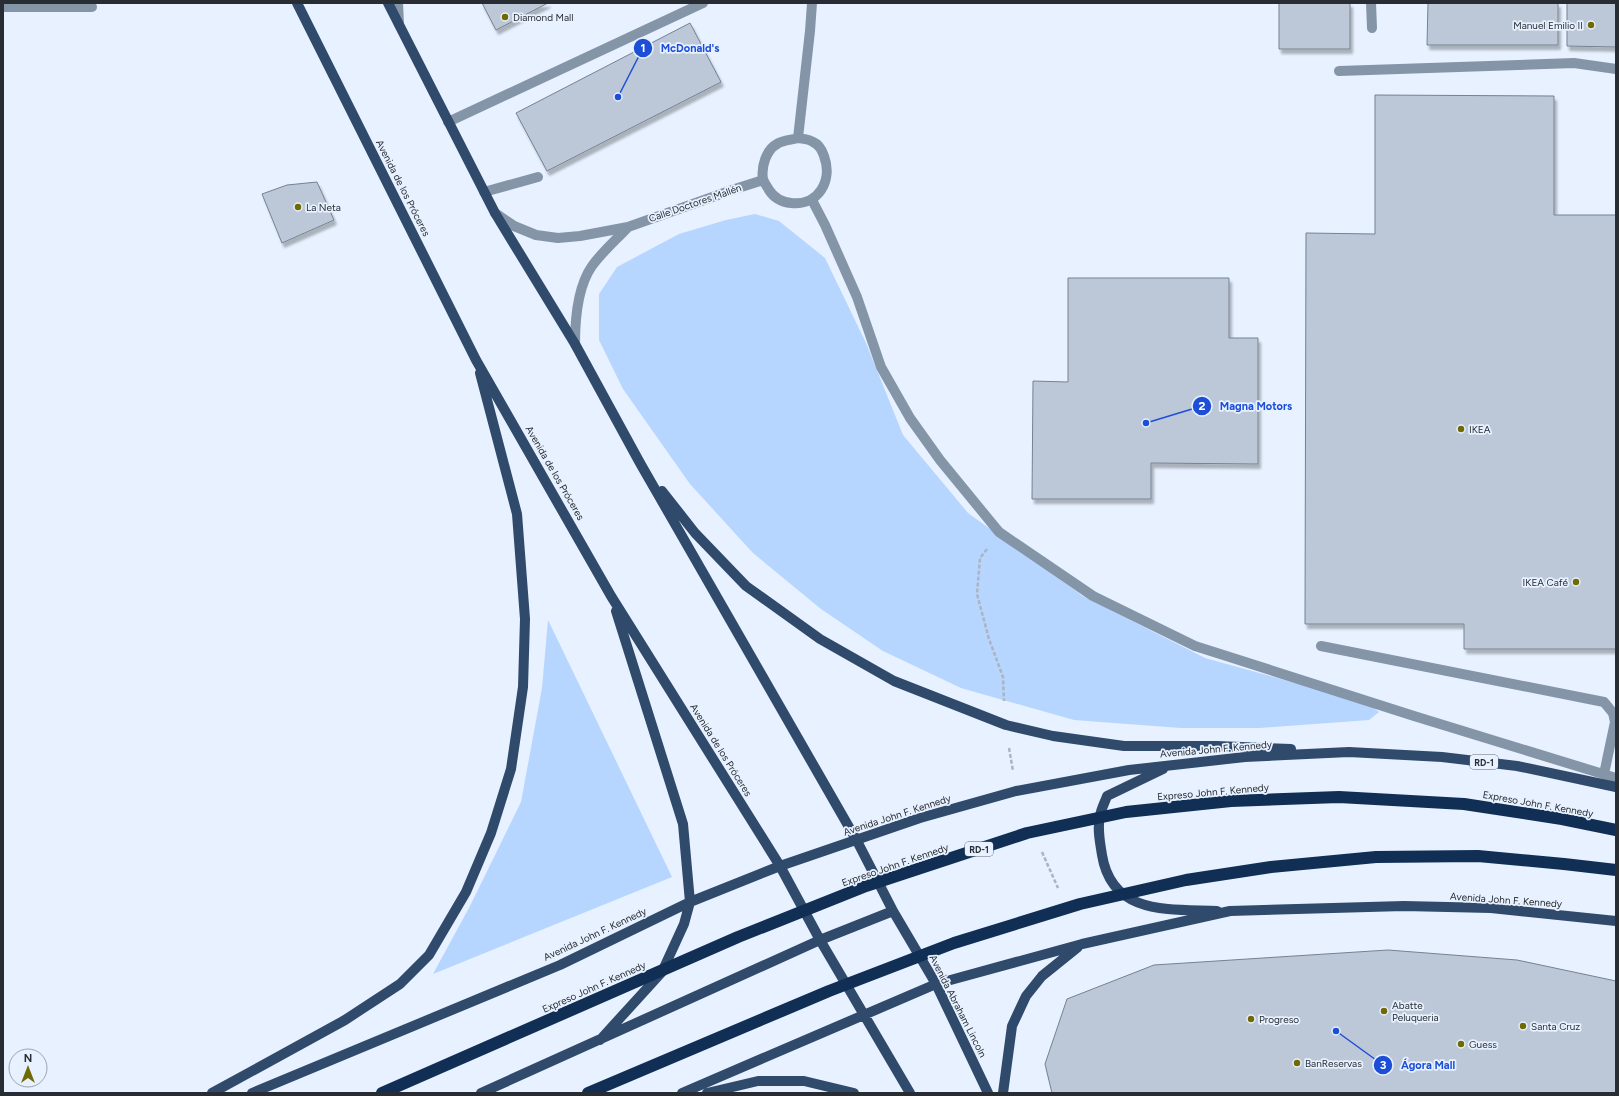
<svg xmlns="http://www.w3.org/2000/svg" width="1619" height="1096" viewBox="0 0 1619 1096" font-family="Figtree,sans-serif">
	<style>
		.green { fill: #b6d6ff }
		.building { fill: #bcc8d8; stroke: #768190; filter: url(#shadow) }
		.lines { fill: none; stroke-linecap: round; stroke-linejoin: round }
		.path { stroke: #acb4c0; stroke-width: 2.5; stroke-dasharray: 4 2; stroke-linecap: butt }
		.minor { stroke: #8595a8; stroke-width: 10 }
		.major { stroke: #304a6b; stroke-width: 10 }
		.highway-bridge { stroke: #112f55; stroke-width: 12 }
		.poi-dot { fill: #716a03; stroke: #e7f1ff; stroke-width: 1.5 }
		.labels { text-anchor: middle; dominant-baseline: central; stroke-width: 3.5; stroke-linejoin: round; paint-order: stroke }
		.shield { fill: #e7f1ff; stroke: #616870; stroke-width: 1 }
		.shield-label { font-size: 9px; font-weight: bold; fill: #282d33 }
		.poi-label { font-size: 10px; fill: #282d33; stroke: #e7f1ff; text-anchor: start }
		.street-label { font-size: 10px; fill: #282d33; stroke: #e7f1ff }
		.leader { fill: none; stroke: #1d4ed8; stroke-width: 1.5 }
		.callout-dot { fill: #1d4ed8; stroke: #e7f1ff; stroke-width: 1.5 }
		.mark-label { font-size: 12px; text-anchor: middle; font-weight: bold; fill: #fff }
		.callout-label { font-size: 11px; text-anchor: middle; font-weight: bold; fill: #1d4ed8; stroke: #e7f1ff; stroke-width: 3.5; stroke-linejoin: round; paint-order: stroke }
	</style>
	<defs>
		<filter id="shadow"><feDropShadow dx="2.5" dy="4.5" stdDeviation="1" flood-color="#0004"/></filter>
	</defs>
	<rect width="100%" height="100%" fill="#e7f1ff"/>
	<path class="green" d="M755,214L779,221L825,258L866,343L903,435L968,513L1083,596L1205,658L1367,703L1379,712L1369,720L1260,728H1181L1074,720L961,688L883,651L821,609L753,553L690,484L623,389L599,340V294L617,267L679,234L726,220Z
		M548,620L672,877L433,974L470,906L521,802L542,688Z"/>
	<path class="building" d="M482,3H548L496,30Z
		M1279,3H1350V49H1279Z
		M1428,3H1558V45H1427Z
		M1567,3H1616V47L1567,46Z
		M690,23L721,82L547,171L516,113Z
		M1375,95L1554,96V215H1616V649H1464V624H1305L1306,233L1375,234Z
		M317,182L334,220L282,243L262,194L287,185Z
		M1068,278H1229V338H1258V464L1151,463V499H1032L1033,381L1068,382Z
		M1388,950L1517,960L1616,981V1093H1052L1045,1064L1067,999L1154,965Z"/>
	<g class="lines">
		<path class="path" d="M987,549L980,558L977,594L989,639L1003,677L1004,701
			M1009,748L1013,771
			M1042,852L1058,888"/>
		<path class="minor" d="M398,3L399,24
			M1371,3L1372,28
			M3,7H92
			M1339,71L1574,63L1616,69
			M448,122L703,3
			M798,138C803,139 809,139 813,142C818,144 822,150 824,156C833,180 819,206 791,203C782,202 774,198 769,190C767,186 764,183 763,179C761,167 766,150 777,144C783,140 792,140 798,138Z
			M798,138L810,31L812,3
			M484,192L538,177
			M812,200L825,225L857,297L881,367L910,418L940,460L999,532L1093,596L1195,646L1414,716L1616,778
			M495,213L514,226L536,235L558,238L580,236L628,227L735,189L763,180
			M575,344C575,320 578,286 592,266C602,252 616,240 628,227
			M1321,646L1604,702L1613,713L1615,722L1604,774"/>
		<path class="major" d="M297,3L476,360L611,596L780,866L820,940L910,1093
			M388,3L495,213L575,344L640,463L857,841L893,911L936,984L988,1093
			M662,491L695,533L746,586L820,639L894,681L1006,725L1053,736L1124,746H1217L1291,749
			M1163,769L1107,796C1105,802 1101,809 1100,816C1097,829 1100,842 1102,855C1112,916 1170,909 1217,911
			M600,1040L662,972L684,924L690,902L683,824L616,611
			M212,1093L345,1020L400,984L429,955L466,892L491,833L511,769L523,687L525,619L517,514L480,373
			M252,1093L560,965L690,902L780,866L920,818L1016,791L1129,770L1245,757L1349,752L1442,757L1517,766L1616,787
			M481,1093L820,940L893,911
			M682,1093L936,984L1082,944L1230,911L1404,906L1491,908L1616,921
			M707,1093L758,1081H804L854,1093
			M1003,1093L1012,1026L1026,996L1042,976L1078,947"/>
		<path class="highway-bridge" d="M382,1093L738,937L866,886L1027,833L1126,812L1231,801L1339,797L1464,804L1562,819L1616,830
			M588,1093L829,991L954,943L1080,904L1186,880L1271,867L1376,857L1478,856L1564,864L1616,870"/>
	</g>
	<g class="poi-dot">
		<circle cx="505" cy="17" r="4"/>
		<circle cx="1591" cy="25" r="4"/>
		<circle cx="298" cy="207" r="4"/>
		<circle cx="1461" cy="429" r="4"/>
		<circle cx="1576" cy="582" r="4"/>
		<circle cx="1384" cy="1011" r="4"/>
		<circle cx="1251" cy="1019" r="4"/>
		<circle cx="1523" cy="1026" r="4"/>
		<circle cx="1461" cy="1044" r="4"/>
		<circle cx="1297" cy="1063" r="4"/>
	</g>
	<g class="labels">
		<g class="shield">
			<rect x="1470" y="755" width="28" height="14" rx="3"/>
			<rect x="965" y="842" width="28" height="14" rx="3"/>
		</g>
		<g class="shield-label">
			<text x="1484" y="762">RD-1</text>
			<text x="979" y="849">RD-1</text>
		</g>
		<g class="poi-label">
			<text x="513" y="17">Diamond Mall</text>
			<text x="1583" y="25" text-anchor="end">Manuel Emilio II</text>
			<text x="306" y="207">La Neta</text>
			<text x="1469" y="429">IKEA</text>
			<text x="1568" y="582" text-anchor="end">IKEA Café</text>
			<text x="1392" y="1005">Abatte<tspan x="1392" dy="12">Peluqueria</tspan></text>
			<text x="1259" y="1019">Progreso</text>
			<text x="1531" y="1026">Santa Cruz</text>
			<text x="1469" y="1044">Guess</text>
			<text x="1305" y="1063">BanReservas</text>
		</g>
		<g class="street-label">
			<text transform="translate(403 188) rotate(63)">Avenida de los Próceres</text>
			<text transform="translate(695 203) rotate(-19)">Calle Doctores Mallén</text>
			<text transform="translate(555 473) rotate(60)">Avenida de los Próceres</text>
			<text transform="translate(1216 749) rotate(-5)">Avenida John F. Kennedy</text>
			<text transform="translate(721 750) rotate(58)">Avenida de los Próceres</text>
			<text transform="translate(1213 792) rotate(-5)">Expreso John F. Kennedy</text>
			<text transform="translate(1538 804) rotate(10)">Expreso John F. Kennedy</text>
			<text transform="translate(897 815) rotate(-18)">Avenida John F. Kennedy</text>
			<text transform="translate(895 865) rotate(-19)">Expreso John F. Kennedy</text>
			<text transform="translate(1506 900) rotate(4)">Avenida John F. Kennedy</text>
			<text transform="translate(595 934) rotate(-25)">Avenida John F. Kennedy</text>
			<text transform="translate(594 987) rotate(-24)">Expreso John F. Kennedy</text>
			<text transform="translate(958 1006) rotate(63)">Avenida Abraham Lincoln</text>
		</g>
	</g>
	<path class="leader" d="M618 97L643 48M1146 423L1202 406M1336 1031L1383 1065"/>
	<g class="callout-dot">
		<circle cx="618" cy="97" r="4"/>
		<circle cx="1146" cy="423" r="4"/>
		<circle cx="1336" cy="1031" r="4"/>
		<circle cx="643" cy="48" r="10"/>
		<circle cx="1202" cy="406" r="10"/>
		<circle cx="1383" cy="1065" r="10"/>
	</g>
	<g class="mark-label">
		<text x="643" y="52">1</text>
		<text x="1202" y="410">2</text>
		<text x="1383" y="1069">3</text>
	</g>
	<g class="callout-label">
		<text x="690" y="52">McDonald's</text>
		<text x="1256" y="410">Magna Motors</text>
		<text x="1428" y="1069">Ágora Mall</text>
	</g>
	<rect width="1619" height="1096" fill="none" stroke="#282d33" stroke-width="8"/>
	<g transform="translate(28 1068)"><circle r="19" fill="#e7f1ff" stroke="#9ba3ad"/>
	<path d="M0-3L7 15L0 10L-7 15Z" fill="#716a03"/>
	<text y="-6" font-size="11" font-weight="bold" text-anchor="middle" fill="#282d33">N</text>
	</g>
</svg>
